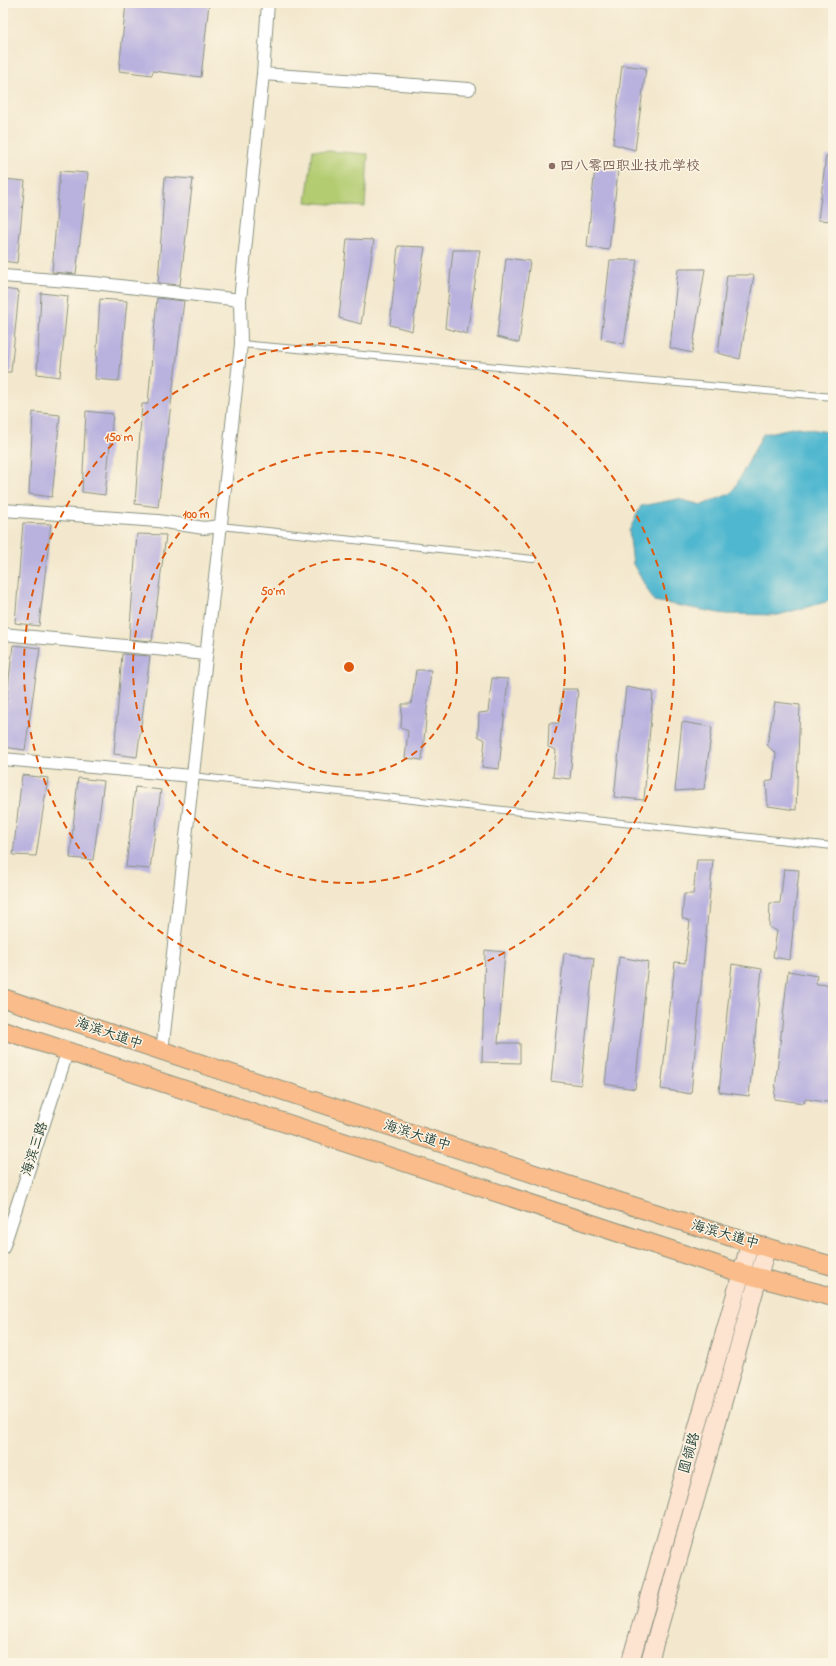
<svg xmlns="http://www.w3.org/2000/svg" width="836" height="1666" viewBox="0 0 836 1666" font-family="'Indie Flower','LXGW WenKai TC',sans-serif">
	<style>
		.green { fill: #b3cc71; stroke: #698452 }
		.water { fill: #50b7cf; stroke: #387a82 }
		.building { fill: #b9b2df }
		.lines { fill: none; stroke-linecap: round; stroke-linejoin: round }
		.lane-casing { stroke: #899280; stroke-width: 8 }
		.street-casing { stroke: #899280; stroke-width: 14 }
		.secondary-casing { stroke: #899280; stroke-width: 19 }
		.primary-casing { stroke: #899280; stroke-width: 20 }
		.lane { stroke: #fff; stroke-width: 6 }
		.street { stroke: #fff; stroke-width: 12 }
		.secondary { stroke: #fde4d0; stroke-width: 17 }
		.primary { stroke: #f9bc8a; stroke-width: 18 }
		.ring { fill: none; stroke: #de580e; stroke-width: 2; stroke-dasharray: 7 5 }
		.education-dot { fill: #8d6e63; stroke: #fcf5e5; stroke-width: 1.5 }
		.labels { text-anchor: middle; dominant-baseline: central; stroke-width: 3; stroke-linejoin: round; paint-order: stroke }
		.education-label { font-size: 14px; fill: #785e54; stroke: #fcf5e5; text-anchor: start }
		.street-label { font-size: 14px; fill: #1f3d34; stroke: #fcf5e5 }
		.centre { fill: #de580e; stroke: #fcf5e5; stroke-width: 2 }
		.ring-label { font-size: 12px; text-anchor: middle; font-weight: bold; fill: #de580e; stroke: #fcf5e5; stroke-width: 3; stroke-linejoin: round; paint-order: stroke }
	</style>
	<rect width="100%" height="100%" fill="#fcf5e5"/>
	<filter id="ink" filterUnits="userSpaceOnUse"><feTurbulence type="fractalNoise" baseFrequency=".025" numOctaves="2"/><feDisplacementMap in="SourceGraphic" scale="8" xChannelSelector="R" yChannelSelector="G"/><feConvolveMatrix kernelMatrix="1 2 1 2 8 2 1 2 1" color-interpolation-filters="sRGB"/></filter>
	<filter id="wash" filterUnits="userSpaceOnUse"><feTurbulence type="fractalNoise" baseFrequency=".012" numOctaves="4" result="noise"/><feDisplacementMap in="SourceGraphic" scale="16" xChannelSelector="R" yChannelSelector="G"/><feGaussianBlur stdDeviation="0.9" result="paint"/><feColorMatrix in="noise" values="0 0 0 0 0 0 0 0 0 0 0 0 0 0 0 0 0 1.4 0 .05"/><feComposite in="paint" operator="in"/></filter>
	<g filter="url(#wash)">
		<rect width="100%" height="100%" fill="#f3e8cd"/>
		<path class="green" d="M313,150L368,154L365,207L306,202Z"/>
		<path class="water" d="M797,427L833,433V600L778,615L724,614L654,601L633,564L629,531L641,506L678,499L702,505L732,493L763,434Z"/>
		<g id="blocks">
			<path class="building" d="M126,3H209L201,77L153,71L152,75L119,71Z
				M622,65L646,68L635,150L613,144Z
				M826,156H833V221L818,220Z
				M595,168L618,171L609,250L587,247Z
				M60,171L88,173L76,274L52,272Z
				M165,177L193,179L180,285L158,283Z
				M3,179L25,181L17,263L3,261Z
				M347,239L374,240L361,324L339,318Z
				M398,246L425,247L412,331L390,325Z
				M453,250H480L467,334L445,328Z
				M506,258L530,261L519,343L497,337Z
				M610,260H637L624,344L601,339Z
				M678,269H705L692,353L670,348Z
				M727,275H754L740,359L718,353Z
				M3,289L19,291L11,372H3Z
				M41,293L68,296L60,377L37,374Z
				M157,298L184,301L158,507L135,504L142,404H148Z
				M100,299L127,301L119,381L95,379Z
				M86,411L113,414L105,495L82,492Z
				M33,412L60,415L52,497L29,494Z
				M23,523L51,524L39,626L15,623Z
				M137,534L166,535L152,641L129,639Z
				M13,645L40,648L25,750L3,747V730Z
				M122,654L150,656L137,757L114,754Z
				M416,670H431L422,760L405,758L408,731L401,728L402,704H411Z
				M492,678L508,679L499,769L482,767L485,740L478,736L479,713L488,712Z
				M626,687L653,692L644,800L614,797Z
				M563,689H578L570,779L553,777L556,750L548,747L549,723H559Z
				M775,702L800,705L796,810L768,806L766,782L773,779L776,754L767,745Z
				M682,722L712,727L704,789L675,791Z
				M22,775L48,778L36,856L13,855Z
				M78,778L104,781L93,860L70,858Z
				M135,787L161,790L150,869L126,867Z
				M697,860H713L691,1094L661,1089L675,962L685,963L690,921L682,918L684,894H693Z
				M784,869L799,870L790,960L773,957L777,931L769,927L770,903H780Z
				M485,950L505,952L498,1043H520V1063L482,1062Z
				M564,953L594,958L581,1085L551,1081Z
				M619,957L648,962L635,1089L605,1084Z
				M732,964L762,969L749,1096L719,1092Z
				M788,971L817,976L816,984L833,985V1103L805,1099L804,1103L774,1099Z"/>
		</g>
	</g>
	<g filter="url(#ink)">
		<use href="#blocks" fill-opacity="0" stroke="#899280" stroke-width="1"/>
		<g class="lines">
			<defs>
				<path id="lane" d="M241,344L833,397
					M220,526L533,559
					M192,776L833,846"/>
				<path id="street" d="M263,74L469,89
					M3,276L94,283L240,300
					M3,510L158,521L204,528L220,526
					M3,634L206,654
					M3,759L192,776
					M162,1052L241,344L240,300L263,74L268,3
					M3,1248L68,1050"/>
				<path id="secondary" d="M630,1663L750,1243
					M649,1663L767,1247"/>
				<path id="primary" d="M3,998L598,1195L750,1243L833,1266
					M3,1030L741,1273L833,1297"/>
			</defs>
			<use href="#lane" class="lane-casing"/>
			<use href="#street" class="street-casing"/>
			<use href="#secondary" class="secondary-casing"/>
			<use href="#primary" class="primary-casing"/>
			<use href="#lane" class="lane"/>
			<use href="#street" class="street"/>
			<use href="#secondary" class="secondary"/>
			<use href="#primary" class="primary"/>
		</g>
	</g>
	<g class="ring">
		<circle cx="349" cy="667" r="108"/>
		<circle cx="349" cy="667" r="216"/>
		<circle cx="349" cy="667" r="325"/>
	</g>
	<circle class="education-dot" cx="552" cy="166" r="4"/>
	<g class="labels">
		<g class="education-label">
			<text x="560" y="166">四八零四职业技术学校</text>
		</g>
		<g class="street-label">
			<text transform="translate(109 1034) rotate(19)">海滨大道中</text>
			<text transform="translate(417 1136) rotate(18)">海滨大道中</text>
			<text transform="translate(35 1149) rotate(-72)">海滨三路</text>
			<text transform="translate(725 1235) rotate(16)">海滨大道中</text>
			<text transform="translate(690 1453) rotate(-74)">圆领路</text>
		</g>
	</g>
	<circle cx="349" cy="667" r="6" class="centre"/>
	<g class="ring-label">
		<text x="119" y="441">150 m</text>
		<text x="196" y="518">100 m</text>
		<text x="273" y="595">50 m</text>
	</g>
	<rect width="836" height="1666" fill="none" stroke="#fcf5e5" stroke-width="16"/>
</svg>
